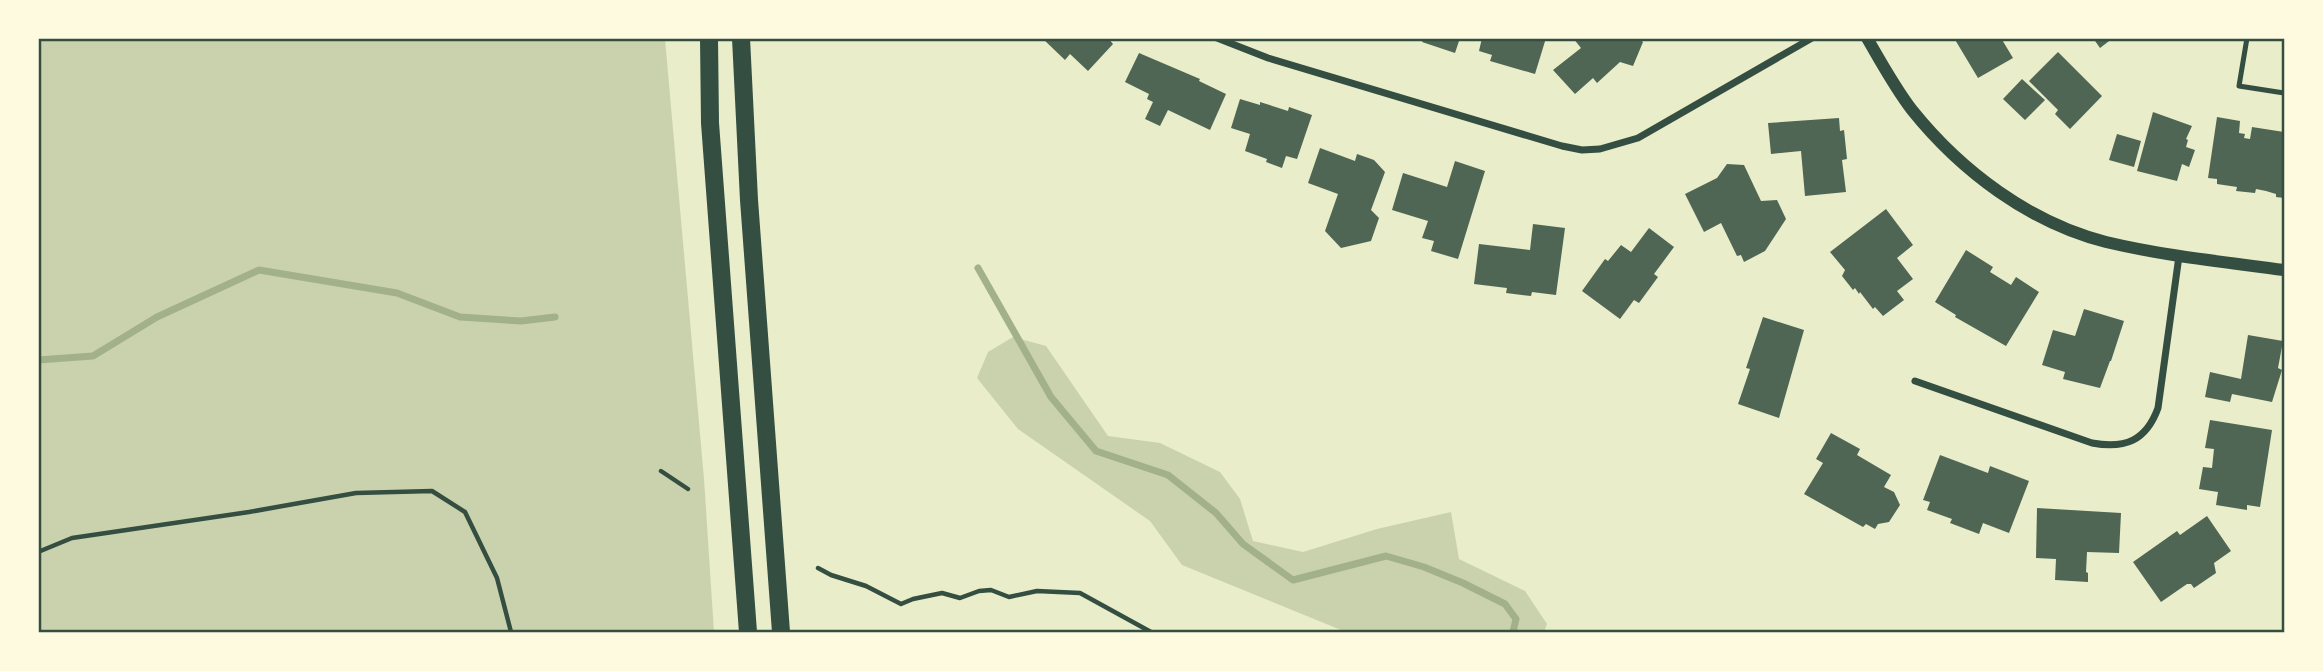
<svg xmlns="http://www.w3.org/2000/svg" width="2323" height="671" viewBox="0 0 2323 671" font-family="'Roboto Condensed',sans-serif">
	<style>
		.green { fill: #cad2ad }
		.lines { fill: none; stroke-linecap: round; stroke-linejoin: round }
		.stream { stroke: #a3b18a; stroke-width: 7 }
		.building { fill: #4f6655 }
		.path { stroke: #344e41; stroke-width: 4.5 }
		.service { stroke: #344e41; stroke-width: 5 }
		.minor { stroke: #344e41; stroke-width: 7 }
		.tertiary { stroke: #344e41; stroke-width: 12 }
		.primary { stroke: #344e41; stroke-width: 18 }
		.neatline { fill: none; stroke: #344e41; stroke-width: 2.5 }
	</style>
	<rect width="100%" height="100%" fill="#e9edc9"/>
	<path class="green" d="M38,39H665L704,479L714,632H39Z
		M1013,337L1046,346L1108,436L1160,443L1220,472L1240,499L1253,541L1303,552L1377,529L1451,512L1459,559L1525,591L1547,624L1544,632H1460L1458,630L1346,632L1182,565L1150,521L1018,429L977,378L988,352Z"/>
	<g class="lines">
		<path class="stream" d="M978,268L1051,397L1096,451L1168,475L1216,513L1243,544L1293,580L1386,556L1424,567L1463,583L1505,604L1516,619L1513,632
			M38,360L93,356L157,317L259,270L397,293L460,317L521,321L555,317"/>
	</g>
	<path class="building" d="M1042,38H1108L1113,44L1088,71L1070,54L1065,60Z
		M1424,38H1460L1455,53L1422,42Z
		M1482,38H1546L1535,74L1490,61L1492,55L1479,51Z
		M1573,38H1638L1643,42L1633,66L1620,62L1597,83L1593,78L1575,94L1553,70L1581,48Z
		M1954,38H2001L2013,58L1978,78Z
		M2093,38H2113L2100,48Z
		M2058,52L2102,96L2070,129L2055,114L2058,110L2029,81Z
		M1139,53L1200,79L1199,81L1226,94L1210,130L1168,110L1160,126L1145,119L1153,102L1147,99L1149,94L1125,82Z
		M2022,79L2045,100L2025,120L2003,99Z
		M1240,99L1260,105V102L1288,111L1289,107L1312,115L1297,159L1286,156L1282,168L1266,162L1267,159L1245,151L1250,134L1231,128Z
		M2153,112L2192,126L2186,139L2188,140L2186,147L2195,150L2189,167L2182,164L2177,181L2137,171Z
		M2217,117L2240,121L2239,133L2245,134L2244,138L2250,139L2252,127L2284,132V198L2276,197V194L2266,191L2256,189L2255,193L2236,191L2237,187L2217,184V179L2208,178Z
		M1839,118L1840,131L1844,130L1847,159L1842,160L1846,192L1805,196L1801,151L1771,154L1768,123Z
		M2117,134L2141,141L2134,167L2109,160Z
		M1320,148L1355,161L1357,154L1374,160L1385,172L1371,210L1379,218L1371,241L1341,248L1325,231L1338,194L1308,183Z
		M1455,161L1485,171L1458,259L1431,251L1434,241L1422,238L1428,221L1392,210L1403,173L1447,187Z
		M1727,164L1744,165L1761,201L1777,200L1786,219L1765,251L1744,262L1741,255L1737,256L1721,223L1704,232L1685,194L1717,178Z
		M1886,209L1913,245L1897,258L1913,279L1897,291L1904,300L1883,316L1875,307L1873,309L1860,292L1859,294L1855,288L1853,290L1842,276L1845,270L1830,252Z
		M1533,224L1565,228L1556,295L1532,292L1531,296L1506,293L1507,288L1474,284L1479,244L1530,250Z
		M1649,228L1674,247L1654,274L1658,277L1639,303L1634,300L1620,319L1582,291L1605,259L1608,261L1621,245L1631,252Z
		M1966,250L1993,267L1990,272L2011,285L2016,277L2039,292L2006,346L1955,317L1956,315L1935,302Z
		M2084,309L2124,321L2111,361H2110L2100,388L2063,379L2065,372L2042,365L2053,330L2075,336Z
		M1763,317L1804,330L1779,418L1738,404L1750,369L1746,368Z
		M2248,335L2283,341L2278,368L2282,370L2272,402L2232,394L2230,402L2205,397L2210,372L2241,379Z
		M2210,420L2272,430L2260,507L2247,505V510L2216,505L2218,492L2199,489L2203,467L2212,468L2214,449L2205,448Z
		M1831,433L1860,449L1857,455L1891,475L1884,487L1894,492L1900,505L1889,522L1878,524L1875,529L1866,524L1863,527L1804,494L1823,463L1816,459Z
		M1940,455L1988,473L1990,466L2029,481L2009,533L1983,523L1979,534L1950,523L1952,519L1927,510L1930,502L1923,500Z
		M2037,508L2121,513L2119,553L2087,552L2086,572L2088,573V582L2055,580L2056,559L2036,558Z
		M2207,516L2231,551L2214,563L2216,573L2194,588L2191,584H2187L2161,602L2133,562L2177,531L2180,535Z"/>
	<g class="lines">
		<path class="path" d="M661,471L688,489
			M38,552L72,538L249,512L356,493L432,491L465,512L497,578L511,632
			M818,568L831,575L866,586L901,604L913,599L942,593L960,598L979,591L991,590L1009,597L1037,591L1080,593L1151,632"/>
		<path class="service" d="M2247,38L2239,86L2284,93"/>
		<path class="minor" d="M1217,38L1268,58L1562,146L1582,150L1600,149L1638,138L1812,38
			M1915,381L2092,443C2125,449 2146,441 2158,408L2179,256"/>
		<path class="tertiary" d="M1867,38C1881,62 1895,88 1912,110C1961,171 2030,223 2106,242C2165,256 2225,262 2284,270"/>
		<path class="primary" d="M709,38L710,123L748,632
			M741,38L749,200L781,632"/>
	</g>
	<rect width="2323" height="671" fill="none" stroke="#fefae0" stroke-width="80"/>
	<rect x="40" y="40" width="2243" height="591" class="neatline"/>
</svg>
